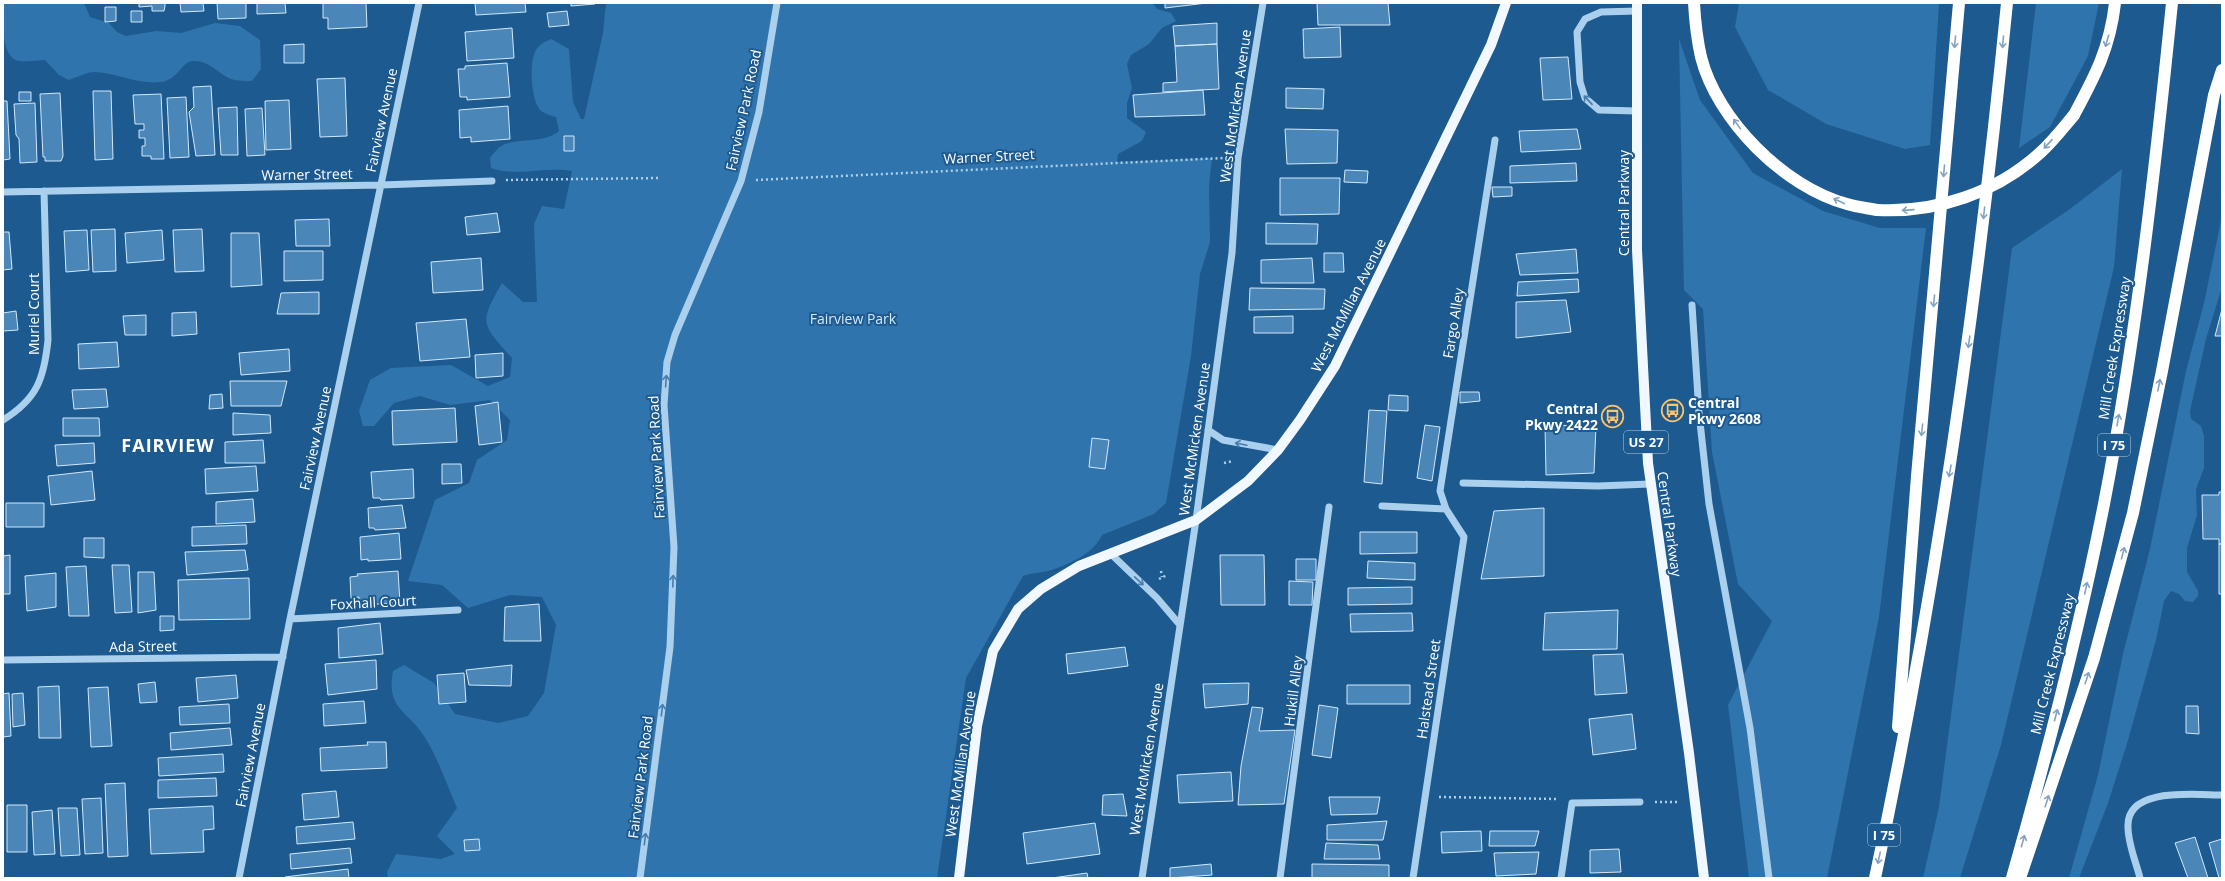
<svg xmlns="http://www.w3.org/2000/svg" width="2225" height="881" viewBox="0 0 2225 881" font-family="'Open Sans',sans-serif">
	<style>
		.green { fill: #3074ad }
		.building { fill: #4a86b8; stroke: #d1e8fa }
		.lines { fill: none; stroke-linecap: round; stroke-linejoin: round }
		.path { stroke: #abd0ee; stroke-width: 2.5; stroke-dasharray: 2 3; stroke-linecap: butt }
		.minor { stroke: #abd0ee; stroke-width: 7 }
		.major { stroke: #f2f8ff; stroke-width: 10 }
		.highway { stroke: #fff; stroke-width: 12 }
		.highway-bridge { stroke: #fff; stroke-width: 12 }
		.oneway { stroke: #83a4c1 }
		.oneway2 { stroke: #487dac }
		.labels { text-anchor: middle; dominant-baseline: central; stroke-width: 4; stroke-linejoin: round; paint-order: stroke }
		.shield { fill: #1d5a8f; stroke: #bbcedd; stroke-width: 1 }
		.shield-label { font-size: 13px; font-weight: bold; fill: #fff }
		.street-label { font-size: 14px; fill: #fff; stroke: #1d5a8f }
		.park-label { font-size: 14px; fill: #d1e8fa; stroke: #1d5a8f }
		.poi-label { font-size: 14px; font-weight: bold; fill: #fff; stroke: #1d5a8f; text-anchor: start }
		.district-label { font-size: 18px; font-weight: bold; letter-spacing: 1px; fill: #fff; stroke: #1d5a8f }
	</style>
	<rect width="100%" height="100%" fill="#1d5a8f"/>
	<path class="green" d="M3,3H84L90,17L109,23L117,32L126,36L156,31L181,33L215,23L240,26L260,40L261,69L252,81C245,81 237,81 231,79C217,73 209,60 193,61C182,61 178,80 161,82C138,85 118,73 95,72C87,72 77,77 69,80L59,75L45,60C37,60 28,62 20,61C0,59 3,19 3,3Z
		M606,3H1153L1157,9L1171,13L1176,21L1162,28L1149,44L1131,55L1127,64L1132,88L1127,103V118L1146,132L1142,141L1118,154L1117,162L1212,158L1209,186L1210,242L1200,274L1191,356L1166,503L1154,514L1102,535C1093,555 1067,565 1048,571C1039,573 1031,573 1023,576L966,678L937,878H388L387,872L396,854L441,859L455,854L437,836L457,808C448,787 436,754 424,736C407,710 386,709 393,671L404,665L434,683L455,714L498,723L528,716L544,693L556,625L542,597L510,595L468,608L442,585L408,581L435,500L469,483L477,460L507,440L510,420L490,400L450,405L420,396L394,403L374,426H363L359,411L370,380L391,368L451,365L488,386L510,377L512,358C482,324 478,324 502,283L523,302H537L534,224L542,206L564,209L572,171C546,166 516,177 491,168L490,158C493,154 497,149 501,146C519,137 544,144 559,131L556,117C552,116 545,114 541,111C531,102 529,64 535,52C538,45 544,42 551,39L569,49L573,102L581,119H584L603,33Z
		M1739,3H1939L1930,145L1905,149L1826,124L1768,90L1735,27Z
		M2036,3H2099L2088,56L2050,127L2019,148Z
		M1679,39L1700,100L1753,173L1823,211L1880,228H1926L1879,617L1827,878H1749L1728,705L1772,621L1738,584L1712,452L1703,309L1684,290Z
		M2122,169L2114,267L2001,745L1960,878H1923L1939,807L2012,248L2070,209Z
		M2222,216V287L2206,339L2190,411L2191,419L2201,426L2204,436V468L2196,489L2197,515L2187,548V572L2198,591V596L2193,602L2185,601L2179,594L2171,591L2164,601L2156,640L2126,747L2108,803L2079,878H2069L2098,775L2123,654L2150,549L2186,371L2204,303Z"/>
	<path class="building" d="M139,3H165V6L164,11H152V6L139,7Z
		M180,3H203L204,11L181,12Z
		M217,3H246V18L218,19Z
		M257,3H285L286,13L257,14Z
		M323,3H366L367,27L328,29V18H323Z
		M475,3H525L526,12L476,15Z
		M571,3H595V4L571,6Z
		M1165,3H1207L1165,8Z
		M1317,3H1388L1390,25H1318Z
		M105,7H116V21L105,22Z
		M131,11H142V22H131Z
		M567,11L569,25L549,27L547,13Z
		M1217,23V44L1175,46L1173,26Z
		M1340,27L1341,57L1304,58L1303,29Z
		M512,28L514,58L467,61L465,32Z
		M304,44V63H284V45Z
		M1217,44L1219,89L1163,92V83L1177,82L1175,46Z
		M1568,57L1572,99L1543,100L1540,58Z
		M507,63L510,97L467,100V97H460L458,69H465V66Z
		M345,78L347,136L320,137L317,79Z
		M211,86L215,155L196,156L189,112L194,107L193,87Z
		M1286,88L1324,89L1323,109L1286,108Z
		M1203,90L1205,115L1135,117L1133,95Z
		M93,91H111L113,159L95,160Z
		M19,92H31V101H19Z
		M60,93L63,156L61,161H45V157H43L40,94Z
		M161,94L164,159H151V156H142V146H145V138H139V130H144V124H135L133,95Z
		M186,97L189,157L170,158L167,98Z
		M289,100L291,149L266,150L265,101Z
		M3,101H7L10,159L3,160Z
		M35,103L37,162L20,163L19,139L16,135L14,104Z
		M508,106L510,139L471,142V137L460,138L459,110Z
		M237,107L238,155H221L218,108Z
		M262,108L265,155L247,156L245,109Z
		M1285,129L1338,130L1337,163L1287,164Z
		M1577,129L1581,149L1521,152L1519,131Z
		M564,136H574V151H564Z
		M1576,163L1577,181L1510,183V166Z
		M1345,170L1368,171L1367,183L1344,182Z
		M1280,178H1340L1339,214L1280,215Z
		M1492,187H1512V196L1493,197Z
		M497,213L500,232L467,235L465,217Z
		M329,219L330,246H296L295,220Z
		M1266,223L1318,224L1317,244H1266Z
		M115,229L116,271L93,272L91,230Z
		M202,229L204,271L175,272L173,230Z
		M87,230L89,270L66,272L64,231Z
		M162,230L164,260L127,263L125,233Z
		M3,232H9L12,269L3,270Z
		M231,233H259L262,285L231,287Z
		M1576,249L1578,273L1520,275L1516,254Z
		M284,251H323V280L284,281Z
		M1324,253H1343L1344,272H1324Z
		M481,258L483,290L433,293L431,262Z
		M1312,258L1314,283H1261V260Z
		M1578,279L1579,292L1517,296L1518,282Z
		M1250,288L1325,289L1324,309L1249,310Z
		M319,292V314H277L281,293Z
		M1566,300L1571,332L1516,338V302Z
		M2222,309V336H2215Z
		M16,311L18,330L3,331V313Z
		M196,312L197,334L172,336V313Z
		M146,315V335H125L123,316Z
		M1293,316V333H1254V317Z
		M466,319L470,357L420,361L416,323Z
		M117,342L119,367L79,369L78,344Z
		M289,349L290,371L241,375L239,353Z
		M503,353V376L476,378L475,355Z
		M230,381H287L281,406H231Z
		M106,389L108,407L74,409L72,390Z
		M1460,392H1479L1480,401L1460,403Z
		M222,394L223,408L209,409L210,395Z
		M1389,395L1408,396V411L1388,410Z
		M498,402L502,442L479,445L475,406Z
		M455,408L457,442L393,445L392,411Z
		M1369,410L1387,411L1382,484L1364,482Z
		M233,413L270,415L271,433L233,435Z
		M63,418H99L100,436H63Z
		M1425,425L1440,427L1432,481L1417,478Z
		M1545,425L1596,426L1594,473L1546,475Z
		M1092,438L1109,440L1105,469L1089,467Z
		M263,440L265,463H225V442Z
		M94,443L95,463L57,466L55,445Z
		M442,464H461L462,483L442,484Z
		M256,466L258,491L206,494L205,469Z
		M413,469L414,498L381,500L380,498H373L371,472Z
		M92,471L95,500L51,505L48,476Z
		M2219,492H2222V544H2219V539H2203L2202,495H2219Z
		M253,499L255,522L216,524V502Z
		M6,503H44V527H6Z
		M402,505L406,528L375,530L374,528H369L368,508Z
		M1544,508V576L1481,579L1494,511Z
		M246,525L247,544L192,546V527Z
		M1360,532H1417V553L1360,554Z
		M399,533L401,559L368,561V559L361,560L360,537Z
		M84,538H104V558L84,557Z
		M2219,544H2222V594H2219Z
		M245,550L248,570L187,575L185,552Z
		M10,555V594H3V556Z
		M1220,555H1264L1265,605H1221Z
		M1296,559H1316V580H1296Z
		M1368,561L1415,563V580L1367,578Z
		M112,565H129L132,612L115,613Z
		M86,566L89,616H69L66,567Z
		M398,571L400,603L359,605V597L351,598L350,577L358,576L357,574Z
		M138,572H154L156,610L138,613Z
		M56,573V607L27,611L25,576Z
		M249,578L250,619L179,620L178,580Z
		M1289,581L1313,582L1312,605H1289Z
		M1412,587V604L1348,605V588Z
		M539,604L541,641H504L505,607Z
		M1618,610L1617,649L1543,650L1545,613Z
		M1412,613L1413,631L1351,632L1350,614Z
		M160,616H174V630L160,631Z
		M380,623L383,654L339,658L338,628Z
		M1125,647L1128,666L1068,674L1066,654Z
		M1623,654L1627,693L1595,695L1593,655Z
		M376,660L377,689L328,695L325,664Z
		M512,665L511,686L469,685L466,670Z
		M464,673L466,702L439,704L437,675Z
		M236,675L238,698L198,702L196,678Z
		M155,682L157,702L140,703L138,684Z
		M1249,683L1248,704L1205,708L1203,684Z
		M1347,685H1410V704H1347Z
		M59,686L61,738H39L38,687Z
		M108,687L112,746L91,747L88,688Z
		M9,693L11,736L3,737V694Z
		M23,693L25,725L13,727L12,694Z
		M364,701L366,723L324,726L323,704Z
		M229,704L230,723L180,725L179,707Z
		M1319,705L1338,708L1331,758L1312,755Z
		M2186,706H2198L2199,734L2186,733Z
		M1252,707L1263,708L1259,731L1295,730L1284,804L1238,805L1241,766Z
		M1632,714L1636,749L1593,755L1589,719Z
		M230,728L232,745L171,750L170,733Z
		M367,742H386L387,768L321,771L320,748L368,745Z
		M223,754L224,772L159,776L158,758Z
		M1231,772L1233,801L1179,803L1177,775Z
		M216,778L217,796L158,798V780Z
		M125,783L128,856L108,857L105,784Z
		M336,791L339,817L304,820L302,794Z
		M1123,794L1127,816L1102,815L1103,795Z
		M1329,797H1380L1377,814L1331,815Z
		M101,798L103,853L85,854L82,799Z
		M7,805H27V852H7Z
		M213,806L214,829L203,830L204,852L151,854L149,809Z
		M58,808H77L80,855L61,856Z
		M52,810L55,854L34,855L32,812Z
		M1387,821L1383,840H1327V825Z
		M353,822L355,839L297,844L296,827Z
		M1095,823L1100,854L1027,864L1023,833Z
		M1481,831L1482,851L1442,853L1441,832Z
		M1490,831H1539L1535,846H1489Z
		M2195,837L2208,878H2188L2175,843Z
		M479,839L480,850L465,851L464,840Z
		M2222,839V878H2219L2209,843Z
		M1326,843L1378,845L1380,859H1324Z
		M350,848L352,863L291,869L290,854Z
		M1619,849L1621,872L1590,873V850Z
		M1539,852L1536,874L1496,876L1494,853Z
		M1211,864L1212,875L1170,878V868Z
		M1312,864L1389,865V878H1312Z
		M348,869L349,878H285V877Z
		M1087,873L1088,878H1052Z"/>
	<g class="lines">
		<path class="path" d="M506,180L659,178
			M756,180L1224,158
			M1224,463L1233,461
			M1161,571L1162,577
			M1159,579L1167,575
			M1439,797L1558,799
			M1655,802H1680"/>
		<path class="minor" d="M1637,11L1601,12L1585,19L1577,32L1580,82L1585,98L1599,110L1637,111
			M3,192L381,185L492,181
			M1692,305L1699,413L1709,504L1750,728L1769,878
			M3,420C37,399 44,379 48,340L44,191
			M1208,430L1223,440L1278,450
			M1463,483L1598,486L1650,484
			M1382,506L1446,509
			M1111,554L1157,598L1180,625
			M290,619L458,610
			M3,660L283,657
			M239,878L290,619L419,3
			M640,878L670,647L674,547L664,405L667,362L675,335L741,181L759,112L777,3
			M1142,878L1196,520L1232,253L1238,158L1263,3
			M1280,878L1329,507
			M1413,878L1464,537L1446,509L1440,491L1495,140
			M1561,878L1572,803L1640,802
			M2140,878C2136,862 2128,844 2128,827C2126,786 2196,795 2222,795"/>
		<path class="major" d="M1637,3V250L1648,463L1689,753L1704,878
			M959,878L977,726L993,651L1018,609L1041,589L1079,566L1196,520L1248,481L1278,450L1300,420L1335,366L1491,45L1506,3"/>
		<path class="highway" d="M1694,3C1695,21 1697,39 1701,57C1717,120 1784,187 1847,204C1857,207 1867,208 1877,210
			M2074,115C2095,76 2110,48 2115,3
			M1898,727L1917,476L1959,3
			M1875,878C1937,589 1978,297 2007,3
			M2012,878C2047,755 2079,630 2104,504C2136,339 2155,171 2172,3
			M2020,878L2094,658L2133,513L2162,371L2214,95L2222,70"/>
		<path class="highway-bridge" d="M1877,210C1937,213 1996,193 2041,152C2053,141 2063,128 2074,115"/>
	</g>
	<defs><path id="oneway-shaft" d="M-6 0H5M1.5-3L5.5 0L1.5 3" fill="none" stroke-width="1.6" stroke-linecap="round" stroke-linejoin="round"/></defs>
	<g class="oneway">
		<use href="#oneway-shaft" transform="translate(2107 41) rotate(106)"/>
		<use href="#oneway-shaft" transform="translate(1955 42) rotate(95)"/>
		<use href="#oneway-shaft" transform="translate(2003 42) rotate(95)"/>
		<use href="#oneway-shaft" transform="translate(1737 124) rotate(-126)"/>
		<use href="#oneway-shaft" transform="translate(2048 144) rotate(133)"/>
		<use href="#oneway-shaft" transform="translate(1944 171) rotate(95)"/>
		<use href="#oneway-shaft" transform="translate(1839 201) rotate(-156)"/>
		<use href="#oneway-shaft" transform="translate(1908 210) rotate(176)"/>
		<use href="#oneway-shaft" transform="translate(1984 213) rotate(96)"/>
		<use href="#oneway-shaft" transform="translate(1934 301) rotate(95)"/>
		<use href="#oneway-shaft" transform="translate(1969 342) rotate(98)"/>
		<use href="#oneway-shaft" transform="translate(2159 385) rotate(-79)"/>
		<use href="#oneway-shaft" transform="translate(2118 420) rotate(-80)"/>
		<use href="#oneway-shaft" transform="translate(1922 430) rotate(96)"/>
		<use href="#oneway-shaft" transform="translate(1950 471) rotate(100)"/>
		<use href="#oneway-shaft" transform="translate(2123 553) rotate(-75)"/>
		<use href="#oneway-shaft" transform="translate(2086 588) rotate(-78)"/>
		<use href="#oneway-shaft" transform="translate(2087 678) rotate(-72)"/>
		<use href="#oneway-shaft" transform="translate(2056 715) rotate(-75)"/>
		<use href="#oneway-shaft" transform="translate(2047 801) rotate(-72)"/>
		<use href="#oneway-shaft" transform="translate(2023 841) rotate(-74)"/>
		<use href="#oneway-shaft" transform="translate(1879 858) rotate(102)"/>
	</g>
	<g class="oneway2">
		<use href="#oneway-shaft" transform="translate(1588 100) rotate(-133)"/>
		<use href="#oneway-shaft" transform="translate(666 381) rotate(-86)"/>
		<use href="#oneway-shaft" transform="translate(1241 444) rotate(-168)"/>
		<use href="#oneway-shaft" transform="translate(673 581) rotate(-88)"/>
		<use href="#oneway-shaft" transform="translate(1139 581) rotate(43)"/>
		<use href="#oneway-shaft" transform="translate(662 710) rotate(-83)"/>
		<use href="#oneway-shaft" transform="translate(645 839) rotate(-83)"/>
	</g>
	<defs>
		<symbol id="bus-ring" viewBox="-11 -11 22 22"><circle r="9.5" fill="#1d5a8f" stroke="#fdc469" stroke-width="1.5"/><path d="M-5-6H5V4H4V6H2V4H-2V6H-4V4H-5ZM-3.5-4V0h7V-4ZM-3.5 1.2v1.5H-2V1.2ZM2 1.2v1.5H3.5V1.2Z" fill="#fdc469"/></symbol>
	</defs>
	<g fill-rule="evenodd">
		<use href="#bus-ring" x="1660" y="398" width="25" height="25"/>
		<use href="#bus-ring" x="1600" y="404" width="25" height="25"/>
	</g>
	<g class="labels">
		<g class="shield">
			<rect x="1624" y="431" width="44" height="22" rx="3"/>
			<rect x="2098" y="434" width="32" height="22" rx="3"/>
			<rect x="1868" y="824" width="32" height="22" rx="3"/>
		</g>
		<g class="shield-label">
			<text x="1646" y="442">US 27</text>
			<text x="2114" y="445">I 75</text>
			<text x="1884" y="835">I 75</text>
		</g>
		<g class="street-label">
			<text transform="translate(1235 106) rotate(-82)">West McMicken Avenue</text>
			<text transform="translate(743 110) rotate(-78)">Fairview Park Road</text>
			<text transform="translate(381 120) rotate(-78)">Fairview Avenue</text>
			<text transform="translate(989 156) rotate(-3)">Warner Street</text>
			<text transform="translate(307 174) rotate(-1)">Warner Street</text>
			<text transform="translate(1623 203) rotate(-90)">Central Parkway</text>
			<text transform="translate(1348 305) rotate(-63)">West McMillan Avenue</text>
			<text transform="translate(33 314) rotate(-90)">Muriel Court</text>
			<text transform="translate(1453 323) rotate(-81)">Fargo Alley</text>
			<text transform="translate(2114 348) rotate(-81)">Mill Creek Expressway</text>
			<text transform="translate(315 438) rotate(-78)">Fairview Avenue</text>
			<text transform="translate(1194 439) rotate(-82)">West McMicken Avenue</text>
			<text transform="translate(656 457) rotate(-93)">Fairview Park Road</text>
			<text transform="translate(1670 524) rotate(82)">Central Parkway</text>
			<text transform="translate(373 602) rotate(-3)">Foxhall Court</text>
			<text transform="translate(143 646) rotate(-1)">Ada Street</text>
			<text transform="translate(2052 664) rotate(-76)">Mill Creek Expressway</text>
			<text transform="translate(1428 689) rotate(-82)">Halstead Street</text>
			<text transform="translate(1293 691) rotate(-83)">Hukill Alley</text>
			<text transform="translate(250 755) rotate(-79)">Fairview Avenue</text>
			<text transform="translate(1146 759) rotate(-81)">West McMicken Avenue</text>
			<text transform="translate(960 764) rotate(-82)">West McMillan Avenue</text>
			<text transform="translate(640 777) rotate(-83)">Fairview Park Road</text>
		</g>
		<g class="park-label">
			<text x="853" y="318">Fairview Park</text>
		</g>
		<g class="poi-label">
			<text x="1688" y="402">Central<tspan x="1688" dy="16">Pkwy 2608</tspan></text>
			<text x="1598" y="408" text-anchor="end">Central<tspan x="1598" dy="16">Pkwy 2422</tspan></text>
		</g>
		<g class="district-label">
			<text x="168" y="445">FAIRVIEW</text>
		</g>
	</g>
	<rect width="2225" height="881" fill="none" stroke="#ffffff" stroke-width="8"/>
</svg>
